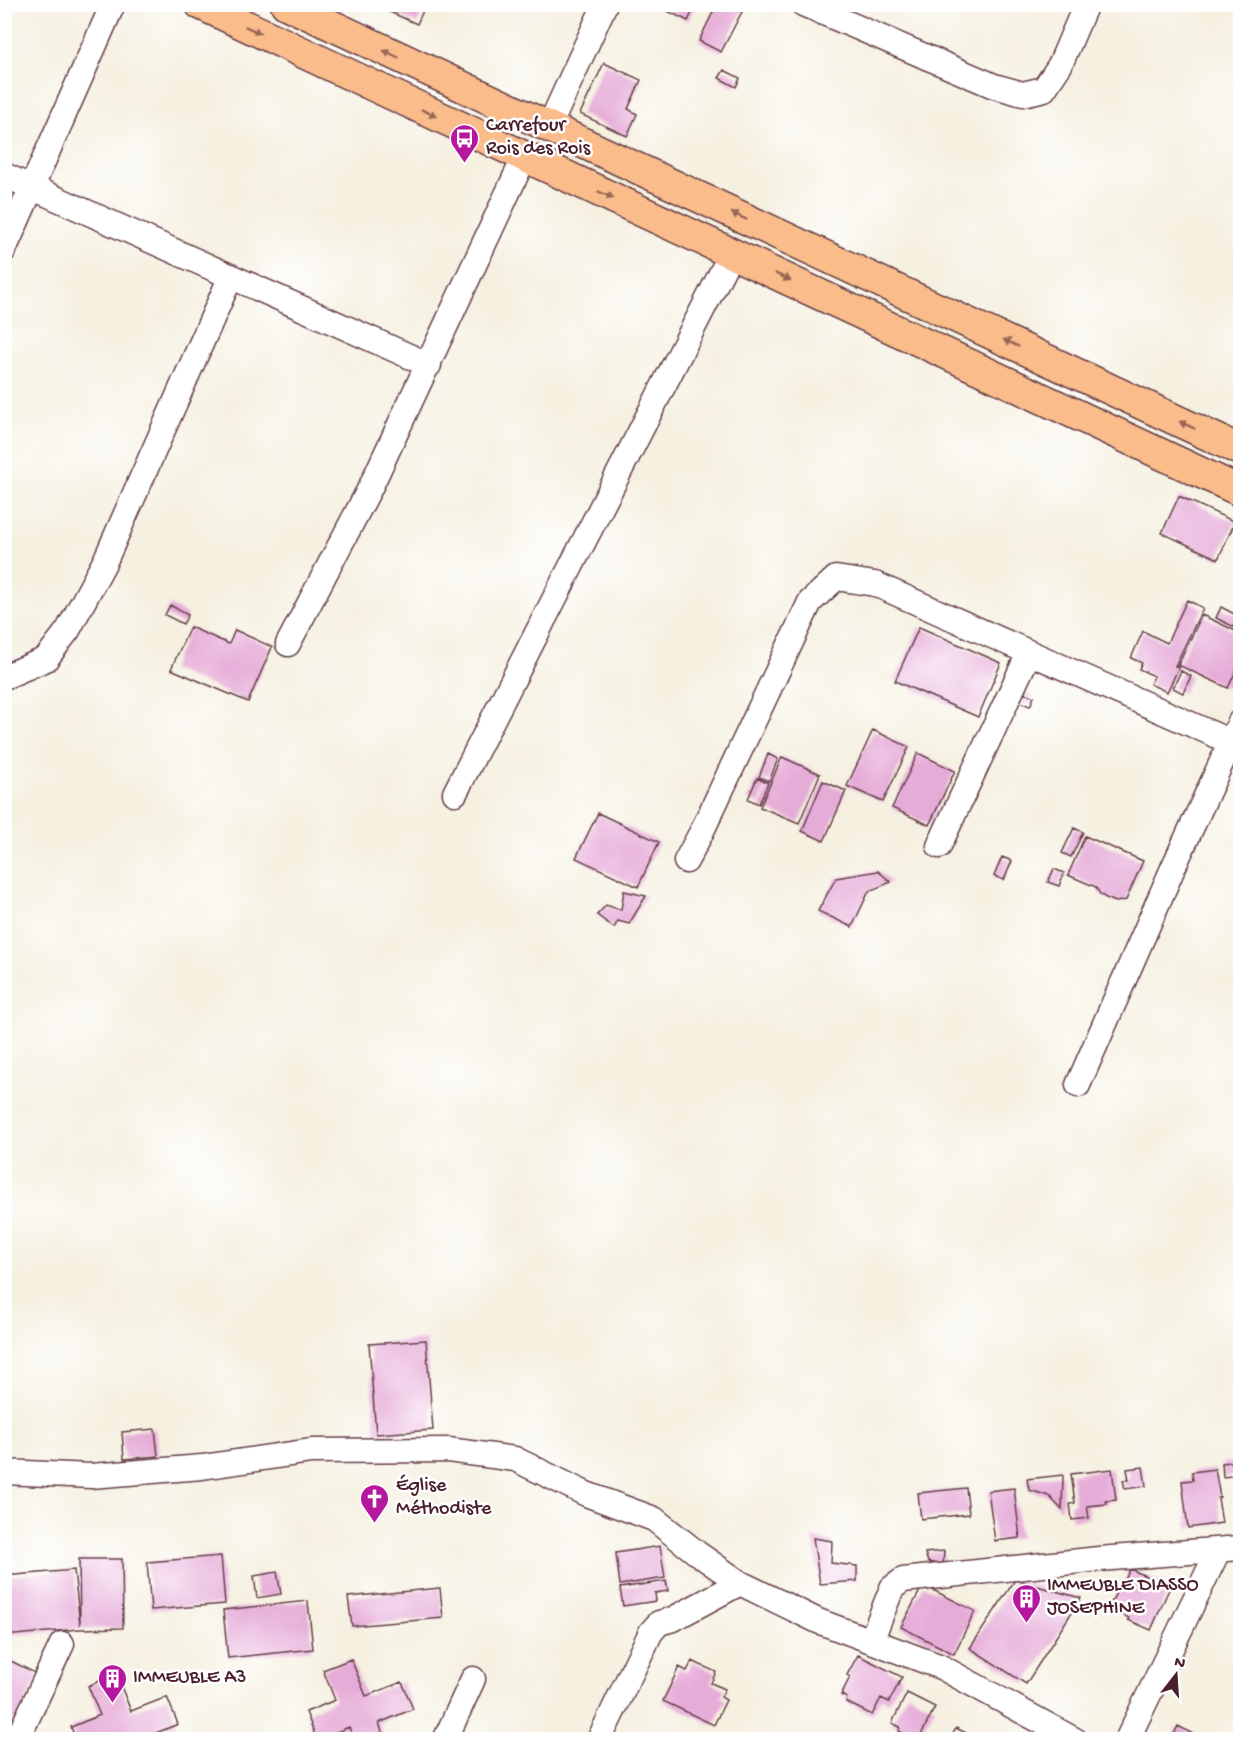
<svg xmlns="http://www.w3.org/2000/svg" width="1245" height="1744" viewBox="0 0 1245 1744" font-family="'Gochi Hand',sans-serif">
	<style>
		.building { fill: #e6acd8 }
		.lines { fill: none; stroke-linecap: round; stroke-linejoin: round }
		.minor-casing { stroke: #643e46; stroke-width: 27 }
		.major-casing { stroke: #643e46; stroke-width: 33 }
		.minor { stroke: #fff; stroke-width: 24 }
		.major { stroke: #f9bc8a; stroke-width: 30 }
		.oneway { fill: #996656 }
		.labels { text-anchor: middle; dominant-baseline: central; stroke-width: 5; stroke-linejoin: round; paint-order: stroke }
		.poi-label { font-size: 20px; fill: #4a1f2b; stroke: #fff; text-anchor: start }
	</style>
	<rect width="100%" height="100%" fill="#fff"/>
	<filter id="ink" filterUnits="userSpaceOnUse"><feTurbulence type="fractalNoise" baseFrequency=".0167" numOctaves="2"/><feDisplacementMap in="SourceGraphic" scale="12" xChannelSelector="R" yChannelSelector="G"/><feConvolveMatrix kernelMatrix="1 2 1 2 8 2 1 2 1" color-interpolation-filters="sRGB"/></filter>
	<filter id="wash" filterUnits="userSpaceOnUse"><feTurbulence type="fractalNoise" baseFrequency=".008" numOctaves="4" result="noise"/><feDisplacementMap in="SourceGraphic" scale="24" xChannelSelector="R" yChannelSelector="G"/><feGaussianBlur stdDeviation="1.35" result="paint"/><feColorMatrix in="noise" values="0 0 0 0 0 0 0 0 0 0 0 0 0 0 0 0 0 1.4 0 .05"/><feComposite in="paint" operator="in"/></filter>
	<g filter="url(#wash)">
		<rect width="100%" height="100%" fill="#f5f0e0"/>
		<g id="blocks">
			<path class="building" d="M385,4H426L417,24L383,9Z
				M653,4H696L688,21Z
				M717,4H746L721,52L699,41Z
				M604,63L641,80L628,109L637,114L627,136L580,114Z
				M724,70L740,78L736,87L719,78Z
				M1179,496L1235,522L1218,559L1162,533Z
				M1187,600L1203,608L1175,666L1179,667L1167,692L1150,684L1154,676L1139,669L1142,663L1131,658L1143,631L1167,643Z
				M170,605L188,615L183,624L165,615Z
				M1221,607L1240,617V630L1216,618Z
				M1202,615L1240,633V662L1228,688L1178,665Z
				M190,627L229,644L235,630L272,647L248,702L171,669Z
				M919,627L1001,663L978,717L895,681Z
				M1181,671L1191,676L1183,693L1173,688Z
				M1024,693L1034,697L1030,706L1020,702Z
				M873,730L909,747L883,802L847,786Z
				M918,753L955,771L929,825L892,808Z
				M768,754L778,759L769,781L759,777Z
				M782,757L820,774L799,823L760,807Z
				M757,778L768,783L759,804L748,799Z
				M823,781L846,791L824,841L802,831Z
				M598,813L659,842L638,887L576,858Z
				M1074,828L1083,832L1071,857L1062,853Z
				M1085,836L1143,861L1126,900L1116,902L1106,898L1100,894L1096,887L1068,875Z
				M1002,857L1012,861L1004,880L994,876Z
				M1054,869L1064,873L1059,886L1048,882Z
				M878,871L891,882L869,891L852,927L818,911L836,878Z
				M624,891L646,896L629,924L618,921L614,928L597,915L606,905L621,910Z
				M426,1340L433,1430L376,1434L369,1344Z
				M155,1429L158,1456L124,1459L122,1432Z
				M1240,1461V1475L1223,1477L1222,1463Z
				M1143,1467L1146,1486L1125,1489L1123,1480H1129L1127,1469Z
				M1112,1469L1116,1500L1106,1501L1107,1504L1087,1506L1089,1518L1072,1520L1070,1504L1075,1503L1071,1474Z
				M1215,1469L1220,1497L1218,1498L1222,1523L1188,1528L1182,1481L1193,1480L1192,1472Z
				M1063,1475L1062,1510L1049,1496L1029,1490L1027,1479Z
				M966,1488L969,1514L921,1519L918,1493Z
				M1014,1488L1020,1538L995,1541L988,1491Z
				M813,1538L832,1541L831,1563L857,1566V1581L820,1584Z
				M660,1546L665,1578L620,1585L616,1553Z
				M944,1551L943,1565L928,1562L925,1553Z
				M221,1556L225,1604L151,1610L147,1562Z
				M79,1559H122L123,1628L80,1629L4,1636V1576L74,1570L80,1625Z
				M1130,1569L1170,1587L1151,1630L1128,1620L1129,1618L1119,1613L1120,1610L1110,1605L1122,1580L1124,1582Z
				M277,1572L281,1594L257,1598L254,1576Z
				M1015,1580L1081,1598L1026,1684L970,1648Z
				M666,1581L668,1591L655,1593L656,1601L623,1606L620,1588Z
				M923,1585L975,1611L954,1654L901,1627Z
				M440,1588L443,1618L352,1626L348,1597Z
				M308,1601L313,1649L228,1658L223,1610Z
				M858,1655L902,1677L889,1702L881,1698L872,1715L846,1702L847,1698L841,1695L850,1677L847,1675Z
				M5,1658L39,1675L7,1740L5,1739Z
				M351,1659L366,1696L402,1682L413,1709L379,1723L385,1740H354L349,1727L317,1740L306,1712L335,1700L323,1670Z
				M692,1661L716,1672L711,1683L725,1689L721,1697L726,1700L714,1725L663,1701L679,1667L687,1671Z
				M116,1674L131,1711L167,1697L178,1724L144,1738L145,1740H76L71,1727L100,1715L88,1686Z
				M907,1693L935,1707L920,1737L917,1735L915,1739L899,1731L900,1727L892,1723Z
				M1178,1726L1204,1740H1171Z
				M956,1728L980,1740H950Z"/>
		</g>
	</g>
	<g filter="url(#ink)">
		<use href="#blocks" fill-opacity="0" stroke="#643e46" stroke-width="1.5"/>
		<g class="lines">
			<defs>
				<path id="minor" d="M803,4L994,86L1023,94L1044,89L1060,65L1086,4
					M549,127L605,4
					M4,175L429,365
					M4,250L113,4
					M288,644L371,486L524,158
					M4,677L46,659L68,630L105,561L231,276
					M455,793L732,252
					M939,846L1029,653
					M686,861L701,833L810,602L836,578L875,584L1231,742
					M1078,1085L1173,868L1240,722
					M4,1472L91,1476L202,1467L311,1451L448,1450L515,1459L586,1494L654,1519L697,1553L740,1583L818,1621L941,1667L1075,1740
					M871,1641L892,1588L903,1580L1099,1559L1240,1548
					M17,1740L62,1644
					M445,1740L473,1679
					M599,1740L651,1632L659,1623L673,1619L740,1583
					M1127,1740L1218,1551"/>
				<path id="major" d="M200,4C546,168 894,328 1240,491
					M286,4L1240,450"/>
			</defs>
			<use href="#minor" class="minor-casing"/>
			<use href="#major" class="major-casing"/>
			<use href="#minor" class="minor"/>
			<use href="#major" class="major"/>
		</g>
		<defs><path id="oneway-solid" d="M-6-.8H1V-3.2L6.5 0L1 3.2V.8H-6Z" transform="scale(1.5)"/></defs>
		<g class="oneway">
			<use href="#oneway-solid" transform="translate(253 30) rotate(25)"/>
			<use href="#oneway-solid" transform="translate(391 54) rotate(-155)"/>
			<use href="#oneway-solid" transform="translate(429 113) rotate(25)"/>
			<use href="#oneway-solid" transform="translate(606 195) rotate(25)"/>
			<use href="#oneway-solid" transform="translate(739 216) rotate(-155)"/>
			<use href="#oneway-solid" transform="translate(783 277) rotate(25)"/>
			<use href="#oneway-solid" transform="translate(1011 343) rotate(-155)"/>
			<use href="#oneway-solid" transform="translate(1187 425) rotate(-155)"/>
		</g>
	</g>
	<defs>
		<symbol id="bus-pin" viewBox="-11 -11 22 30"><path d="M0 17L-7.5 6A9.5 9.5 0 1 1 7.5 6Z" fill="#b5179e" stroke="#fff"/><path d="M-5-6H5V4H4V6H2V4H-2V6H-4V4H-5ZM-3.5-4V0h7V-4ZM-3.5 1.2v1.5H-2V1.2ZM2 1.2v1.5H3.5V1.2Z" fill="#fff"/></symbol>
		<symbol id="church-pin" viewBox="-11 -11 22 30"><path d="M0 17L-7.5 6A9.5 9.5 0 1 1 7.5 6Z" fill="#b5179e" stroke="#fff"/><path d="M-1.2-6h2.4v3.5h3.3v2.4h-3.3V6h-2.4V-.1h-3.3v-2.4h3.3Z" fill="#fff"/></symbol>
		<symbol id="building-pin" viewBox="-11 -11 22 30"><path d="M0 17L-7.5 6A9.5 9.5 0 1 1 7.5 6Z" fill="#b5179e" stroke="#fff"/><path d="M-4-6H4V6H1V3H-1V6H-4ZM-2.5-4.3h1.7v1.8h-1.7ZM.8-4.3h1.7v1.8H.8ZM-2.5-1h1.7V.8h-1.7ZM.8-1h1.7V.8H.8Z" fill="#fff"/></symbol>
	</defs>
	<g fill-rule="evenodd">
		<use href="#bus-pin" x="448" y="122" width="33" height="45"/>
		<use href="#church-pin" x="358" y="1482" width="33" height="45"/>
		<use href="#building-pin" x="1010" y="1582" width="33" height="45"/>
		<use href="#building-pin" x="96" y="1662" width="33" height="45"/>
	</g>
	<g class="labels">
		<g class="poi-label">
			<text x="486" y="126">Carrefour<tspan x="486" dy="23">Rois des Rois</tspan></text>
			<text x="396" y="1486">Église<tspan x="396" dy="23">Méthodiste</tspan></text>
			<text x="1047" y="1586">IMMEUBLE DIASSO<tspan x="1047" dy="23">JOSEPHINE</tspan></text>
			<text x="133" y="1678">IMMEUBLE A3</text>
		</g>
	</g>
	<rect width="1245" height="1744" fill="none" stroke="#fff" stroke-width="24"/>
	<g transform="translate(1176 1675) rotate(17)" stroke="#ffffff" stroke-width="4.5" paint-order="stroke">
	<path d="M0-4.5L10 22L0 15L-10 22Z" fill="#4a1f2b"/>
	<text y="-9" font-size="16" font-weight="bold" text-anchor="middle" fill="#4a1f2b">N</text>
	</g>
</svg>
